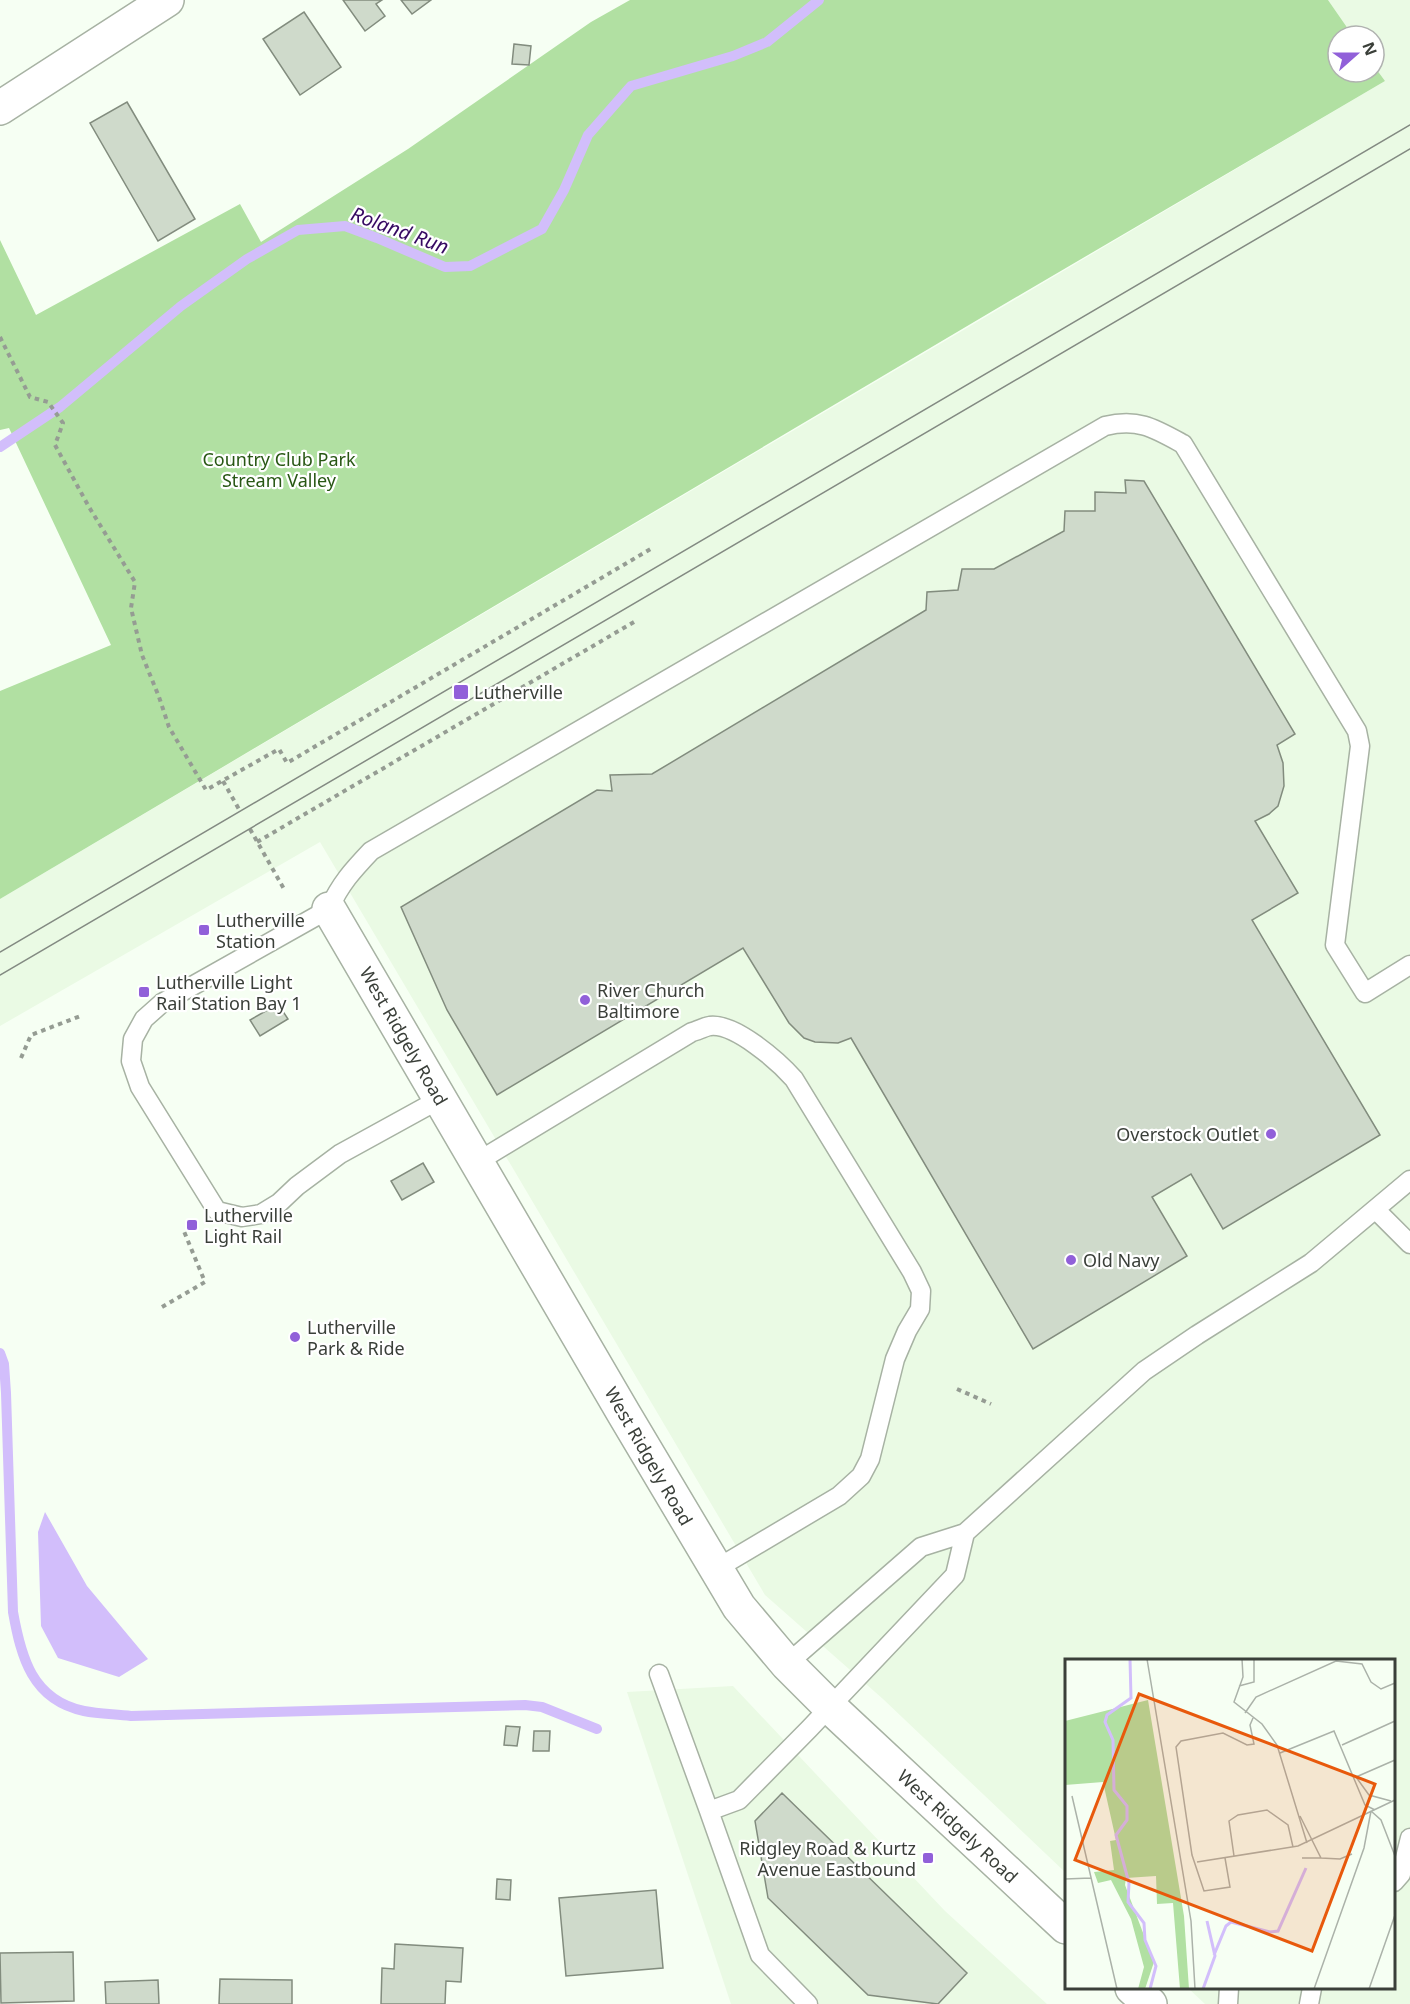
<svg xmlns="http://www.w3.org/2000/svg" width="1410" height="2004" viewBox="0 0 1410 2004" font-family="'Noto Sans',sans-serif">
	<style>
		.built { fill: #eafae4 }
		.green { fill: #b1e0a2 }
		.water { fill: #d2befb }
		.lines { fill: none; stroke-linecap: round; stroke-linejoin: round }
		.stream { stroke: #d2befb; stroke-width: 10 }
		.building { fill: #cfdacb; stroke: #828c7e; stroke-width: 1.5 }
		.lane-casing { stroke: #a7b2a3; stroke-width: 21 }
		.street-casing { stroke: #a7b2a3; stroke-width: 36 }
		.path { stroke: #959c93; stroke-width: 4; stroke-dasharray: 4.5 4.5; stroke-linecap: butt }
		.lane { stroke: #fff; stroke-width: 18 }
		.street { stroke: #fff; stroke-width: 33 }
		.tram { stroke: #838a82; stroke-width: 1.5 }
		.poi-dot { fill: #9160d9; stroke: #fff; stroke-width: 2 }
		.labels { text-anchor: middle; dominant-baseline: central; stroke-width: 4.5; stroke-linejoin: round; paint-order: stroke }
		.park-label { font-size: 18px; fill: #285714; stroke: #fff }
		.poi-label { font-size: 18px; fill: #3a3f39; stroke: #fff; text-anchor: start }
		.street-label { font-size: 18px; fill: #3a3f39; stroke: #fff }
		.water-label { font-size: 20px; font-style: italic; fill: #360962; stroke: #fff }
		.inset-river { fill: none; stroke: #d2befb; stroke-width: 3 }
		.inset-road { fill: none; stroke: #abb2a9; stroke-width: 1.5 }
		.view { fill: #e8590c; fill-opacity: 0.15; stroke: #e8590c; stroke-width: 3 }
		.inset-edge { fill: none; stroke: #3a3f39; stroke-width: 3 }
	</style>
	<rect width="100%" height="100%" fill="#f6fff3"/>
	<path class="built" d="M1328,0H1410V2004H1205L1188,1988H1394V1660H1066V1873L883,1699L765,1595L320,842L0,1026V899L1385,81L1374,66V36H1353Z
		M733,1686L945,1911L1047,2004H731L627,1692Z"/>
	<path class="green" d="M630,0H1328L1353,36H1338V72H1374V66L1385,81L1001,306L0,899V691L111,645L9,428L0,430V240L36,315L240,204L261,242L408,149L591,22Z"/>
	<path class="water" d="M45,1512L87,1586L148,1659L119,1677L58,1658L41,1626L38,1532Z"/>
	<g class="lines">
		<path class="stream" d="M0,447L60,407L181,306L247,259L298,230L345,226L377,238L445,267L470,266L542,229L564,190L588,135L631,86L733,56L767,42L819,0
			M0,1353L4,1364L6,1393L13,1612C21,1657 32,1700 84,1711C99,1714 115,1714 131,1716L525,1705L542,1707L597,1729"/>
	</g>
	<path class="building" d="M343,0H382L376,4L385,16L365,31Z
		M401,0H431L412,14Z
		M304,12L341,67L300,95L263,39Z
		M514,44L531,46L529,65L512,64Z
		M127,102L195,219L158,241L90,123Z
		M1125,480L1144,481L1295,734L1277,745L1283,763L1284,786L1278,806L1269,814L1255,821L1298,893L1252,920L1380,1135L1223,1229L1191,1174L1152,1197L1187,1256L1033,1349L851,1038L838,1043L815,1042L804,1038L789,1023L743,948L497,1095L447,1010L401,907L597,790L612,791L610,775L652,774L926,610L927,592L958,590L962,569H994L1064,531L1065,511H1095V492L1126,493Z
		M278,1004L288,1019L260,1036L250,1020Z
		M423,1163L434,1182L402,1200L391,1181Z
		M506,1726L520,1727L517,1746L504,1745Z
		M534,1731H550L549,1751H533Z
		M782,1793L967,1973L938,2004L868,1995L768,1898L755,1821Z
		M497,1879L511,1880L510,1900L496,1899Z
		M656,1890L663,1968L566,1976L559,1898Z
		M395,1944L463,1948L461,1982L446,1981L445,2004H381L382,1968L394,1969Z
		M73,1952L74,2001L1,2003L0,1953Z
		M220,1979L292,1980V2004H219Z
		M158,1980L159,2004H106L105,1982Z"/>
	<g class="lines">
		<defs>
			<path id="lane" d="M440,1099L340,1154L297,1186L279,1203L261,1214L242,1217L217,1211L140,1087L131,1061L133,1039L144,1019L162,1003L329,909C340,884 353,870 371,851L1105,426C1138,418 1154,428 1183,444L1357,731L1360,746L1335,945L1365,993L1410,965
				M477,1162L692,1032C697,1031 704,1027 710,1026C735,1023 778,1061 794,1079L912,1272L921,1291L920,1309L907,1331L895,1359L870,1459L861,1476L839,1496L716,1569
				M1376,1210L1410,1244
				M787,1664L921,1547L965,1533L1144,1371L1197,1335L1311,1263L1410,1180
				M659,1674L709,1811
				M1394,1882L1401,1874L1410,1838
				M808,2004L760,1955L709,1811L739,1800L809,1729L955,1575L965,1533
				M1228,2004L1229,1988
				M1309,2004L1312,1988"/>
			<path id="street" d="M0,108L167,0
				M329,909L624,1414L739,1607L787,1664L830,1707L1066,1927
				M1132,1988L1150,2004"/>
		</defs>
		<use href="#lane" class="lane-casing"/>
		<use href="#street" class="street-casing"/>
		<path class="path" d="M0,337L30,397L48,402L63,423L55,445L89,507L135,582L131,608L142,655L159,697L169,727L206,790L279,749L287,763L654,547
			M223,781L240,811
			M250,829L284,889
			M257,842L634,622
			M21,1058L31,1035L83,1015
			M162,1307L205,1282L183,1229
			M957,1389L991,1404"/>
		<use href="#lane" class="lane"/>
		<use href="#street" class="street"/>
		<path class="tram" d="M0,952L1410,125
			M0,975L1410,149"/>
	</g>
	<g class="poi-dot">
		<rect x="453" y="684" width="16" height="16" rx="3"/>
		<rect x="198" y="924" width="12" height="12" rx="3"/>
		<rect x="138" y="986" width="12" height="12" rx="3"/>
		<circle cx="585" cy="1000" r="6"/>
		<circle cx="1271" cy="1134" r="6"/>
		<rect x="186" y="1219" width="12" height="12" rx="3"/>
		<circle cx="1071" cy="1260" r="6"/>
		<circle cx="295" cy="1337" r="6"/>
		<rect x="922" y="1852" width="12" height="12" rx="3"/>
	</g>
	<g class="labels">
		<g class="park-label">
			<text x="279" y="459">Country Club Park<tspan x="279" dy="21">Stream Valley</tspan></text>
		</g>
		<g class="poi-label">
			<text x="474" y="692">Lutherville</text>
			<text x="216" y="920">Lutherville<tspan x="216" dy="21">Station</tspan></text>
			<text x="156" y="982">Lutherville Light<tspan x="156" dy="21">Rail Station Bay 1</tspan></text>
			<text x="597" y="990">River Church<tspan x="597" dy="21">Baltimore</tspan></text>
			<text x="1259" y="1134" text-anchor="end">Overstock Outlet</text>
			<text x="204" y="1215">Lutherville<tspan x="204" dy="21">Light Rail</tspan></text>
			<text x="1083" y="1260">Old Navy</text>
			<text x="307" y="1327">Lutherville<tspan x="307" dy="21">Park &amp; Ride</tspan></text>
			<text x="916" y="1848" text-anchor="end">Ridgley Road &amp; Kurtz<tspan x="916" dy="21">Avenue Eastbound</tspan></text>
		</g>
		<g class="street-label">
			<text transform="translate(404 1036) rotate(60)">West Ridgely Road</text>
			<text transform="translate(649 1456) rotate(60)">West Ridgely Road</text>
			<text transform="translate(958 1826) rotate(43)">West Ridgely Road</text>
		</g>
		<g class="water-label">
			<text transform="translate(400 230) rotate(20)">Roland Run</text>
		</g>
	</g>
	<g transform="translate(1065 1659)">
		<rect width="330" height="330" fill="#f6fff3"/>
		<path d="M83,41L119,257L124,330H115L108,244L92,245L91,217L61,219L60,226L89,303L80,330H73L79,308L66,260L46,221L33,224L29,213L49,211L45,182L51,181L38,123L0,126V62Z" fill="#b1e0a2"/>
		<path class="inset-river" d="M65,0L66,39L42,56L40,63L48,81L49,131L62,147V161L51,176L64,224L63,243L79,264L80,281L91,307L85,330M149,296L161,267L166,263L205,273L213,272L241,209M138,330L150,297L142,262"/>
		<path class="inset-road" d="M82,0L126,262L130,330M177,0L178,18L169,43L197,65L212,86L242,184M174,27L189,23V0M180,54L191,38L271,2L297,5L306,23L316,30L330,24M277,86L330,62M215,94L269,72L300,146L310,151M291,118L304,136L326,142M291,118L330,101M7,137L52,330M306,152L316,161L330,197M235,157L256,199L275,200L287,195M169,197L164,162L173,156L202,151L223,166L228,188M160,199L165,228L139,232L127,196L111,88L116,82L158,74L182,86L189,85L185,66L188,59M237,199H256M132,203L233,187L330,141M0,220L26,219M249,330L299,189L306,152M304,330L330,256"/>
		<path class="view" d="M74,35L310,125L247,292L10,201Z"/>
		<rect width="330" height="330" class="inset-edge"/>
	</g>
	<g transform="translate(1356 54) rotate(69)"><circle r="28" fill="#ffffff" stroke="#b0b2b0" stroke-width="1.5"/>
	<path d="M0-4.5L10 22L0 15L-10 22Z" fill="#9160d9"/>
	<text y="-9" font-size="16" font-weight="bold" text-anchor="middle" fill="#3a3f39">N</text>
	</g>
</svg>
